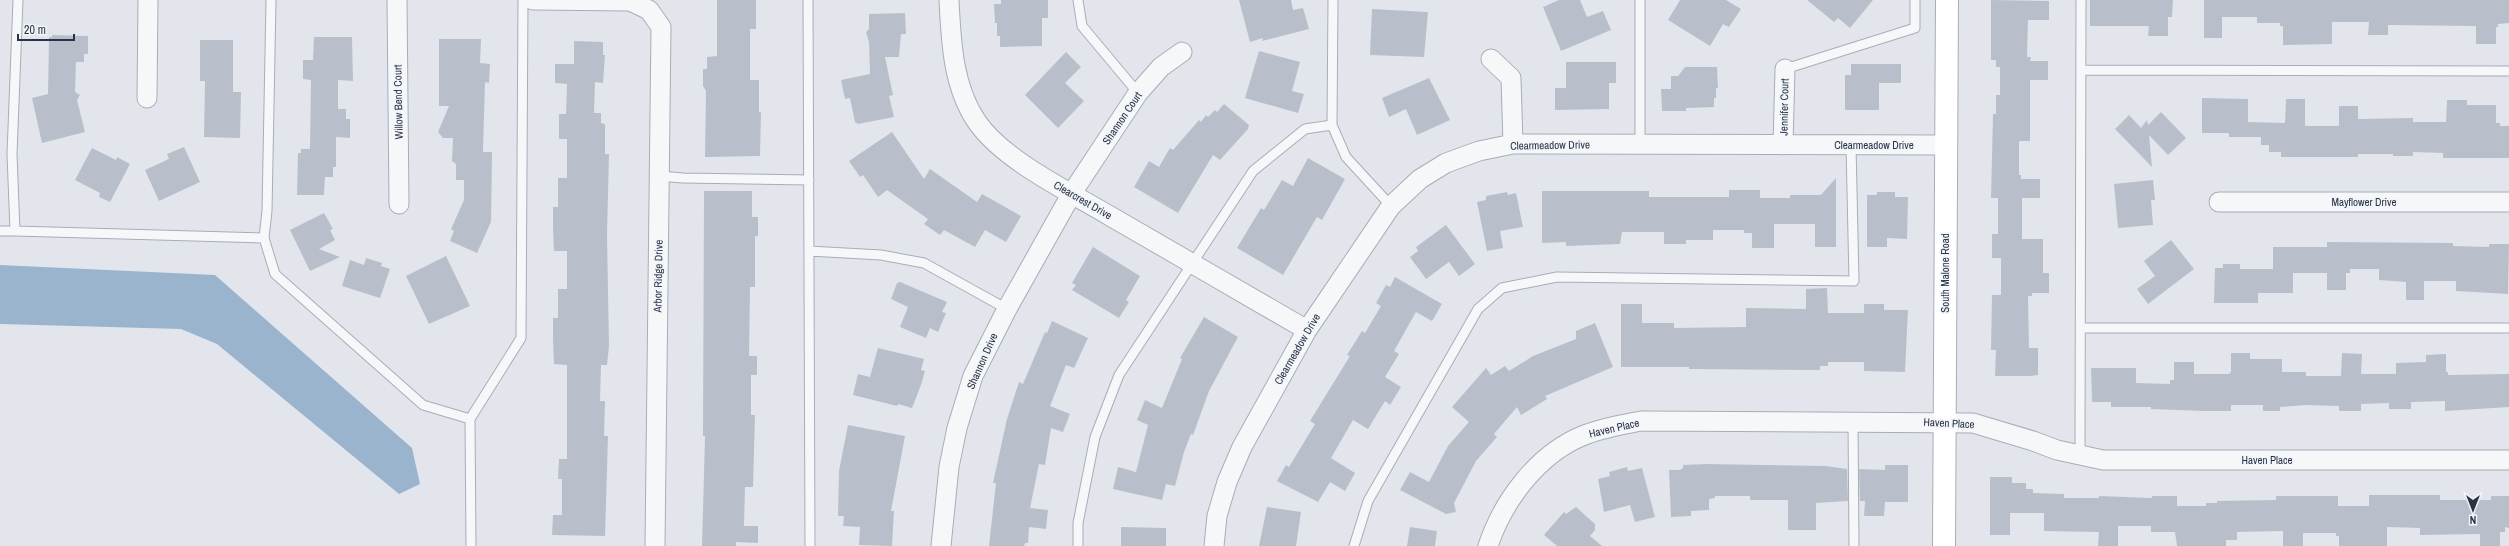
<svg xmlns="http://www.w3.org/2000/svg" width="2509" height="546" viewBox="0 0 2509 546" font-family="'Archivo Narrow',sans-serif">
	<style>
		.water { fill: #9bb4ce }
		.building { fill: #b9bfca }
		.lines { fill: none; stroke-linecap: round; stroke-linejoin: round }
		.lane-casing { stroke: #a7adb7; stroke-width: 11 }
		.street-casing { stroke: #a7adb7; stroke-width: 21 }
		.secondary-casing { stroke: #a7adb7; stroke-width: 24 }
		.lane { stroke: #f6f7f9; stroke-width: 9 }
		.street { stroke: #f6f7f9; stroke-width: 19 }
		.secondary { stroke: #fff; stroke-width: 22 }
		.labels { text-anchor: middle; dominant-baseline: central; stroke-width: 3.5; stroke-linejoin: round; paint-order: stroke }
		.street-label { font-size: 11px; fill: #293345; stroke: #f2f5f9 }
	</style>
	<rect width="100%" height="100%" fill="#e2e6ec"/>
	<path class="water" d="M0,265L215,275L412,448L420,484L399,494L217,344L181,329L0,324Z"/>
	<path class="building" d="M717,0H756V29H750V80H759V112H761L760,156L705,157L706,91L703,86V69H707V57L717,56Z
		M1001,0H1048V18H1042V46L1000,47V36H997V23H995L994,4H1001Z
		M1239,0H1291L1293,10L1303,8L1309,29L1262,41L1263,38L1250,42Z
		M1559,0H1580L1587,17L1603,11L1611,30L1561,51L1543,7Z
		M1680,0H1726L1741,9L1729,27L1723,24L1710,46L1668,20Z
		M1807,0H1873L1850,28L1838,18L1834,22Z
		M1991,0L2049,1V20H2028L2027,57H2031L2030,61H2048V80H2030V141H2019V175H2021V179H2040V198H2022V239H2043V273H2049V293H2032V296H2028L2029,348H2038V375L2030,376H1995L1996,350H1991L1992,295H2001V258H1992V234H1998V198H1991L1993,114H1996V95H2000V67H1996V60H1991Z
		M2090,0H2173L2172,17H2168V36H2148L2149,26H2090Z
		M2204,0H2509V23L2498,24V27H2496V44H2476V26L2388,25V35H2368L2369,22H2332V44L2283,45V26H2280V23H2257V17H2222V38H2204Z
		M1372,9L1428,12L1424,57L1370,55Z
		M905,13L906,34H901L899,57H885L893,95L889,96L894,117L858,124L855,122L850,98L845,99L841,80L870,74L869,42L866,32L869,29V14Z
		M52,35L88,36V54H84V62H76L75,92L80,95L77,100L85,132L42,143L32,98L48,94L49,37H52Z
		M314,37H352L353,81L338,80V109H346V119H350V138L336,137V167H333V177H325L324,195H297L298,153H301V149H310L311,80L303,79V60H313Z
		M439,39H481L480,63L490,64L489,83L485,82L483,152H492L491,222L477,253L450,241L454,231L451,229L464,200V180H456V164L452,161L453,138H443L438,132L449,106H439Z
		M200,40H233V92H241L240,138L204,137L205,81H200Z
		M574,41L603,42V55H605L603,83L595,82L594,113H601V123L605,124V154H609L607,235L609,346L607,365H601L600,401H605L604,436H608L605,536L552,535L553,515H562V479H558L559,459H567V365L554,364L553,338V318H558V289H567V251H554L553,227V207H558V178H567V139H559V114H566L567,84L555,83V64H574Z
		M1259,51L1300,62L1292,91L1304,94L1298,113L1245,98Z
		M1066,52L1081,67L1065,83L1084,101L1058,128L1025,95Z
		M1566,62H1616V83H1609V109L1555,110V88H1566Z
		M1851,64H1901V83H1879V110H1845V75H1851Z
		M1685,67H1717L1718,88H1716V98H1714V107L1686,108V111H1662L1661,89H1671V76H1678Z
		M1429,78L1450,120L1417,135L1406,109L1389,117L1382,98Z
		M2202,98L2248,99V122L2285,123L2286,99H2305V126H2339V106H2358V119L2413,118V122H2446L2447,100H2467V105H2496V123H2500V126H2509V158H2443V153L2413,152V156H2393V154H2358V157H2281V152H2269V145H2261V137H2229V133H2202Z
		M1224,104L1249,125L1248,129L1220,160L1213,155L1178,213L1134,187L1149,161L1159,167L1170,148L1173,150L1199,120L1201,122L1206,115L1208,117L1215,110L1217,112Z
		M2161,112L2186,138L2168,155L2149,135L2152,167L2115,129L2129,115L2141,128L2147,120L2148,125Z
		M892,132L924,179L930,169L977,202L982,194L1021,216L1006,242L985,230L975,247L944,230L940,235L924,224L928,219L887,190L878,197L863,175L860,177L849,161Z
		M184,147L200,182L159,201L145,170L169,159L167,154Z
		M92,148L116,160L117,157L130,164L110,202L99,197L100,193L75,180Z
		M1308,158L1345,179L1322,220L1317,217L1283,275L1237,248L1261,208L1264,210L1282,180L1293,186Z
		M1836,178V247H1815V224H1774V248H1752V233H1744V230H1713V240H1686V244H1664V232H1622L1620,244L1566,246V242L1542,243V191H1649V197H1729V190H1760V198H1790V195H1821Z
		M2153,180L2155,200H2151L2153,225L2118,228L2114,184Z
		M704,191H752V217H758V236H755V287H750L749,356H757V375H751V415H755L753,487H745L744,526H758V543L736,542V546H702L705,436H703Z
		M1507,192L1508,195L1516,193L1523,227L1500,231L1503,248L1487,251L1477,202L1486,200V196Z
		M1877,192H1895V197H1908L1907,239L1887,238V247H1867V195H1877Z
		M324,213L333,229L330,230L335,240L319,249L340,257L310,271L290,230Z
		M1446,225L1475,264L1459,276L1449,262L1426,279L1410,257L1418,251L1416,247Z
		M2171,240L2194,269L2148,304L2137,289L2155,276L2144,261Z
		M2327,242L2453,243V246L2489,247V244H2509L2508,294L2456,291V281H2424V300H2406V282L2379,280V269H2350V273H2346V290H2327V273H2293V293H2258V303H2214L2215,268H2223V264H2240V269H2273V247H2327Z
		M1093,247L1140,276L1126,300L1129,302L1119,318L1072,290L1076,285L1072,283Z
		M446,256L470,306L429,324L406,276Z
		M366,258L382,263L381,266L390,269L380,298L342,286L350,260L364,265Z
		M1395,277L1442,304L1432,321L1416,312L1394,351L1399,354L1385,377L1401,387L1390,405L1385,401L1368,429L1353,420L1331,458L1355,473L1345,491L1330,482L1318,502L1277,481L1286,465L1289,467L1315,424L1310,421L1350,356L1347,355L1362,331L1365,333L1381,306L1376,303L1386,285L1390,287Z
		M900,282L947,302L942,312L946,313L938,332L930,328L926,338L900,327L908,307L891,299L897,283Z
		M1827,288L1828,313H1864V304H1884V310H1908L1905,372L1864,371V362H1828V366H1820V370L1689,369V367H1621V304H1642V323H1674V328L1746,327V308L1806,309V289Z
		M1204,317L1238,337L1209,391L1193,435L1191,434L1184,452L1175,486L1166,484L1162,500L1113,489L1118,467L1136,472L1148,425L1137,420L1145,400L1162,408L1182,359L1180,358Z
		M1052,321L1088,338L1074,368L1066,365L1050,406L1070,414L1063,432L1051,428L1045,465L1039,464L1030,508L1048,510L1046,529L1029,527L1028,543H1025L1024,546H989L996,483H993L1007,419L1019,382L1023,384L1045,332L1047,333Z
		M1595,323L1613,367L1545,396L1547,399L1521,415L1517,407L1494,434L1497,437L1476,461L1454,503L1456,512L1446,514L1400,490L1410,472L1429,482L1448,446L1469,422L1452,407L1486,368L1491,375L1505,366L1509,371L1533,356L1576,339V331Z
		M878,348L924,359L921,370L925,371L921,385L912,408L898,404L897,406L853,395L858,374L870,377Z
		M2231,353H2250V359H2282V372H2306V376H2341L2342,353L2362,354L2361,374H2396V363L2426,362V355L2446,354V372H2448V375L2509,374V407L2445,411V401L2411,402V409H2389V403L2361,404V411H2339V406L2306,405L2280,407V411H2263V405H2231V411H2205L2151,409V407H2111V402H2092L2091,368H2136V383L2170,384V380H2174V362H2194V374H2229L2231,372Z
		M848,425L905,436L891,511H894L892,546L859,545L860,527L843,526L844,516H838L839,471Z
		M1706,464L1826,466L1847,469L1848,501L1816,503V530H1788V500H1750V496H1715V498L1709,499V510L1691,511V516L1671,517L1669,470H1680L1683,468V465Z
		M1885,465H1908V502H1885L1884,516H1864L1865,501H1860L1859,469L1885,470Z
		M1627,467L1628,471L1642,468L1655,517L1635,522L1630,505L1604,512L1598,479L1610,476L1609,472Z
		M1990,477H2012V483H2026V489H2033V493L2064,494V498H2099V496L2152,498V496H2177V506H2206V503H2217V501L2276,500V496H2338V506H2369V495H2440V500H2491V496H2509V528L2505,527V532H2500V546H2480V534L2420,535V528L2387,527V546H2339V536H2336V533H2303V546H2283V531L2237,532V540H2226V546H2177L2175,532H2151V526H2118V546H2098L2099,532L2044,531V513H2010V535H1990Z
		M1267,507L1301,512L1296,546H1259Z
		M1576,507L1595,524V530L1590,536L1602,546H1557L1544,535L1564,512L1566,514Z
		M1121,527L1166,528V546H1121Z
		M1410,527L1437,531L1435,546H1407Z"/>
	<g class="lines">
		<defs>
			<path id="lane" d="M18,0L12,154L15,231L264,238
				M271,0L267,211L264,238L275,274L423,405L470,419
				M808,0L810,546
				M1078,0L1082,26L1138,93
				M1333,0L1332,125L1346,157L1391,206
				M1640,0V145
				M1785,69L1915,28V0
				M2081,70L2509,71
				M659,176L683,178L809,180
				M0,231H15
				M809,251L881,255L924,263L1007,309
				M2080,328H2509
				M1853,421L1854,546
				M2080,456L2081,0
				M471,546L470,419L521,338L523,0
				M1078,546V523L1095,437L1119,375L1253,171L1305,129L1332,125
				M1354,546L1368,501L1478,309L1502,288L1557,277L1854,281L1851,145"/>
			<path id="street" d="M397,0L399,204
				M533,0L630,1L649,10L661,27L655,546
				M949,0C951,42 953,87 977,122C1004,161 1070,192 1110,216C1176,254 1241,292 1307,330
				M1491,59L1511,78L1513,144
				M147,98L148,0
				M1783,145L1785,69
				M2219,202H2509
				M941,546L949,467L957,428L973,376L1007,309L1072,193L1138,93L1161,67L1182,52
				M1214,546L1217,516L1227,482L1242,447L1307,330L1391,206L1420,179L1446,163L1479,151L1513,144L1946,145
				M1488,546C1503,501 1537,455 1582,436C1601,428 1621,425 1641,421L1973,423L2033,441L2057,450L2103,460H2509"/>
			<path id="secondary" d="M1944,546L1947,0"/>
		</defs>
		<use href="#lane" class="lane-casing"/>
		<use href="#street" class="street-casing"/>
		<use href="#secondary" class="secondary-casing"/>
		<use href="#lane" class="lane"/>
		<use href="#street" class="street"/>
		<use href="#secondary" class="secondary"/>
	</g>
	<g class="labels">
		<g class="street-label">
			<text transform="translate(398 102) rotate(-91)">Willow Bend Court</text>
			<text transform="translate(1784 107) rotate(-89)">Jennifer Court</text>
			<text transform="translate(1122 118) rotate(-56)">Shannon Court</text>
			<text transform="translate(1550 145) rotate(-1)">Clearmeadow Drive</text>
			<text x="1874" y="145">Clearmeadow Drive</text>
			<text transform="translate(1083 200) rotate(30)">Clearcrest Drive</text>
			<text x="2364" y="202">Mayflower Drive</text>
			<text transform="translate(1945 273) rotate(-90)">South Malone Road</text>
			<text transform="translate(658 276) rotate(-89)">Arbor Ridge Drive</text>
			<text transform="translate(1297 349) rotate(-60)">Clearmeadow Drive</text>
			<text transform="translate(982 361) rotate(-66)">Shannon Drive</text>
			<text transform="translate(1949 423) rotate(3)">Haven Place</text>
			<text transform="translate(1614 428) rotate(-13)">Haven Place</text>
			<text x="2267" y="460">Haven Place</text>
		</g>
	</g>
	<g transform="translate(2473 510) rotate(180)" stroke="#f2f5f9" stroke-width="3" paint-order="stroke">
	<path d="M0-3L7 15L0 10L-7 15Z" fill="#293345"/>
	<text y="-6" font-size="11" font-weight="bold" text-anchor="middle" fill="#293345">N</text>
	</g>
	<path d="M18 34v6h56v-6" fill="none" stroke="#293345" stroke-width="2"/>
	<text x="24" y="34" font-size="12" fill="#293345" stroke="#f2f5f9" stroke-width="3" paint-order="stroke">20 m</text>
</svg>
